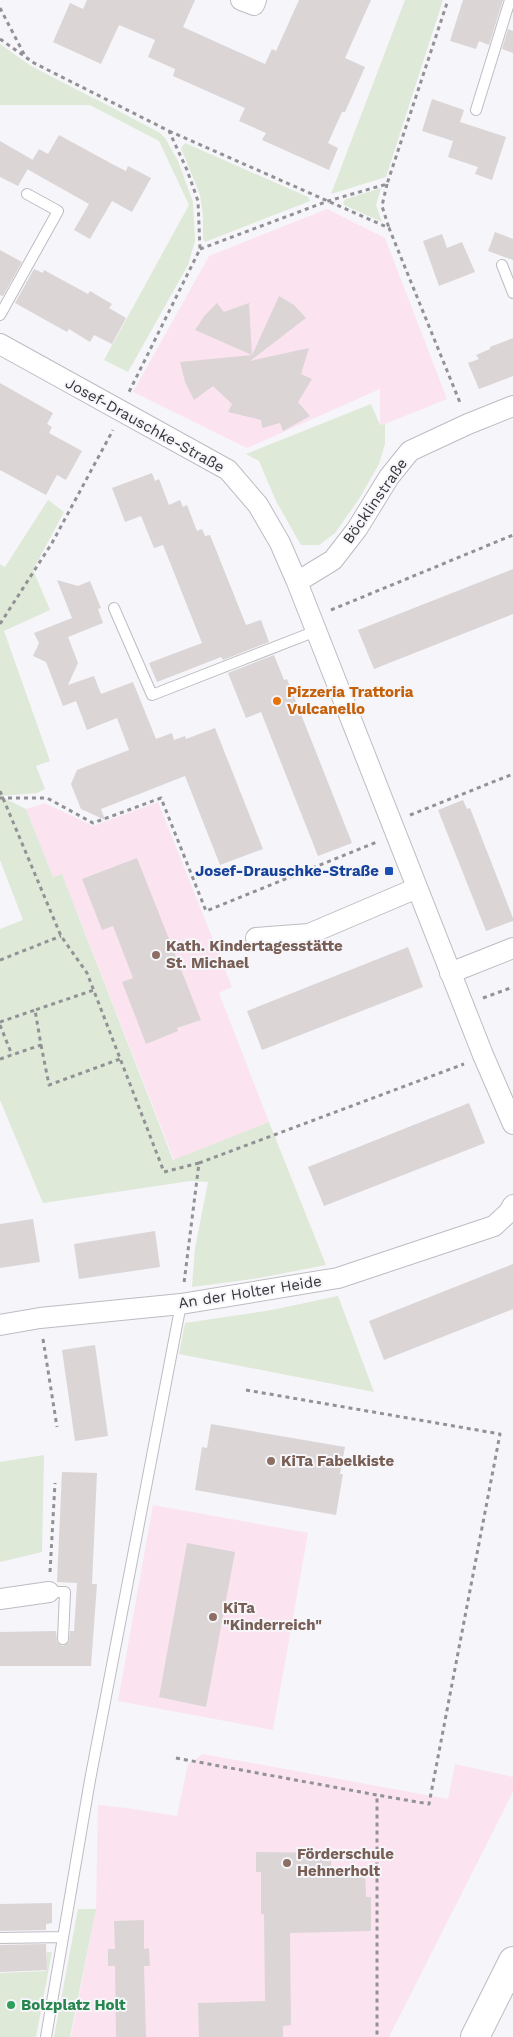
<svg xmlns="http://www.w3.org/2000/svg" width="513" height="2037" viewBox="0 0 513 2037" font-family="'Work Sans',sans-serif">
	<style>
		.education { fill: #fbe4f0 }
		.green { fill: #dee9d7 }
		.building { fill: #dbd5d6 }
		.lines { fill: none; stroke-linecap: round; stroke-linejoin: round }
		.lane-casing { stroke: #bdbcc2; stroke-width: 12 }
		.street-casing { stroke: #bdbcc2; stroke-width: 22 }
		.highway-casing { stroke: #bdbcc2; stroke-width: 30 }
		.path { stroke: #929296; stroke-width: 3; stroke-dasharray: 4 4; stroke-linecap: butt }
		.lane { stroke: #fff; stroke-width: 10 }
		.street { stroke: #fff; stroke-width: 20 }
		.highway { stroke: #fff; stroke-width: 28 }
		.food-dot { fill: #e8710a; stroke: #f5f5fa; stroke-width: 2 }
		.transit-dot { fill: #1a4fb4; stroke: #f5f5fa; stroke-width: 2 }
		.education-dot { fill: #8d6e63; stroke: #f5f5fa; stroke-width: 2 }
		.leisure-dot { fill: #2e9e5b; stroke: #f5f5fa; stroke-width: 2 }
		.labels { text-anchor: middle; dominant-baseline: central; stroke-width: 4; stroke-linejoin: round; paint-order: stroke }
		.street-label { font-size: 15px; fill: #353537; stroke: #f5f5fa }
		.food-label { font-size: 15px; font-weight: bold; fill: #c56008; stroke: #f5f5fa; text-anchor: start }
		.transit-label { font-size: 15px; font-weight: bold; fill: #164399; stroke: #f5f5fa; text-anchor: end }
		.education-label { font-size: 15px; font-weight: bold; fill: #785e54; stroke: #f5f5fa; text-anchor: start }
		.leisure-label { font-size: 15px; font-weight: bold; fill: #27864d; stroke: #f5f5fa; text-anchor: start }
	</style>
	<rect width="100%" height="100%" fill="#f5f5fa"/>
	<path class="education" d="M327,209L385,238L447,399L380,426V389L247,448L133,392L209,256Z
		M158,802L232,987L219,993L269,1122L174,1160L62,874L53,877L26,809L45,803L93,826Z
		M153,1505L308,1533L273,1730L118,1701Z
		M203,1754L448,1799L455,1764L513,1777V1792L389,2037H71L96,1909L98,1805L127,1808L177,1816L188,1764Z"/>
	<path class="green" d="M405,0H443L386,177L331,194Z
		M0,44L31,66L93,98L91,103L94,98L160,133L165,138L178,161L193,202L195,241L188,265L128,372L104,360L189,205L159,141L90,105H0Z
		M185,143L308,197L310,201L205,242L203,239V215L200,195L181,148Z
		M381,188L376,205L382,222L344,205L343,202L346,199Z
		M371,404L380,425L385,424V444L379,464L359,499L335,533L319,545H301L276,501L259,461L246,454Z
		M48,500L64,512L33,570L50,610L4,631L50,761L36,766L45,789L37,793L0,796L26,809L53,877L62,874L173,1160L269,1122L326,1265L259,1278L192,1287L195,1248L208,1182L190,1181L43,1203L0,1100V929L23,920L0,860V564L5,567Z
		M338,1296L374,1392L179,1354L185,1323L272,1310Z
		M44,1455L42,1552L0,1562V1462Z
		M78,1909H96L70,2037H54Z
		M47,1952H52L36,2037H0V1973L46,1971Z"/>
	<path class="building" d="M87,0H195L183,27L265,64L272,49L276,51L299,0H371L345,58L365,67L345,112H342L328,143L338,148L329,170L262,140L266,133L239,121L245,108L173,76L175,69L148,57L155,40L119,25L101,64L53,42L70,3L83,9Z
		M463,0H503L489,45L479,41L476,49L450,41Z
		M508,29L513,31V53L502,49Z
		M432,99L464,110L460,122L506,137L492,180L475,174L478,167L448,157L453,141L422,131Z
		M59,135L114,165L126,171L128,166L151,178L132,212L112,201L90,239L74,230L89,204L27,169L39,149L48,154Z
		M0,141L33,160L18,186L0,177Z
		M495,232L513,239V260L488,251Z
		M442,234L447,248L462,242L475,272L439,286L423,241Z
		M0,250L22,262L3,296L0,295Z
		M34,269L43,273L44,270L88,294L90,291L112,304L109,308L126,318L112,344L94,335L90,342L69,329L67,332L15,303Z
		M279,296L294,305L306,318L250,361L309,348L301,374L312,379L298,402L310,416L283,431L280,423L262,428L261,420L228,412L232,404L213,386L194,400L185,382L180,362L252,355L195,330L205,315L217,303L224,312L249,303L252,355Z
		M513,338V376L479,389L468,363L479,359L476,355L490,349V347Z
		M0,383L53,413L47,424L52,427L49,433L82,451L66,480L57,475L46,495L0,470Z
		M152,473L155,481L159,479L169,505L180,500L183,507L187,505L197,531L202,529L205,536L210,535L246,625L261,620L269,642L223,660L221,657L157,682L149,663L202,643L163,545L154,548L141,516L125,522L112,488Z
		M513,569V614L374,669L358,630Z
		M57,580L78,586L90,581L101,608L98,609L103,623L68,637L78,663L68,685L94,676L101,694L133,682L156,739L172,733L174,740L185,736L186,739L215,728L263,849L220,865L185,776L101,809L105,820L81,809L71,784L77,770L129,750L117,718L87,730L76,701L63,706L46,662L33,656L39,643L34,633L72,618Z
		M274,655L284,680L287,679L352,843L318,856L261,712L246,718L228,673Z
		M463,800L467,809L470,808L513,918V921L486,931L438,810Z
		M137,858L201,1020L177,1028L178,1031L146,1044L122,982L133,978L113,926L102,930L82,879Z
		M408,947L423,987L262,1050L247,1011Z
		M469,1103L485,1143L324,1206L308,1167Z
		M33,1219L40,1262L0,1268V1224Z
		M155,1231L160,1267L79,1279L74,1244Z
		M513,1264V1309L384,1360L369,1321Z
		M95,1345L108,1436L75,1441L62,1350Z
		M211,1424L345,1447L340,1474H343L336,1515L195,1490L202,1447L207,1448Z
		M62,1472L97,1473L92,1584H90H97L91,1666H0V1632L56,1631L57,1642L63,1646L69,1642L70,1631H74L77,1583L57,1582Z
		M187,1543L235,1552L206,1707L159,1697Z
		M256,1852L331,1853V1869L365,1868L366,1897H371V1931L290,1933L291,2025L283,2026V2037H199L198,2003L265,2001L264,1914H261V1872H256Z
		M52,1903V1923L46,1924V1930L0,1931V1904Z
		M144,1920V1949L149,1948L150,1966H144L146,2037H116L115,1966H108V1949H115L114,1921Z
		M46,1944L47,1970L0,1972V1945Z"/>
	<g class="lines">
		<defs>
			<path id="lane" d="M476,110L510,0
				M502,265L513,293
				M0,315L58,211L27,194
				M114,608L152,695L316,631
				M49,1592H65L63,1639
				M0,1938L63,1937
				M46,2037L90,1780L181,1304"/>
			<path id="street" d="M241,0L254,5L256,0
				M0,344L228,470L258,505L280,543L297,582L483,1055L513,1124
				M297,582L333,560L357,529L389,477L410,451L468,424L513,406
				M256,938L309,934L417,888
				M450,973L513,948
				M0,1325L40,1318L181,1304L338,1278L494,1226L509,1212L513,1205
				M0,1599L49,1592"/>
			<path id="highway" d="M475,2037L513,1961"/>
		</defs>
		<use href="#lane" class="lane-casing"/>
		<use href="#street" class="street-casing"/>
		<use href="#highway" class="highway-casing"/>
		<path class="path" d="M0,8L25,56
			M0,39L34,63L169,131L187,170L198,201L200,249L129,392
			M169,131L389,228L461,405
			M387,184L382,206L389,228
			M200,249L328,201L387,184L448,0
			M331,610L513,535
			M0,624L52,543L113,430
			M0,791L61,936L87,973L164,1172L199,1163L184,1283
			M0,798H47L93,823L161,798L206,911L377,842
			M410,815L513,774
			M0,960L61,936
			M483,998L513,987
			M0,1022L35,1010
			M0,1025L12,1055
			M41,1045L49,1085L120,1059
			M0,1059L41,1045L35,1010L94,990
			M199,1163L464,1064
			M43,1339L57,1427
			M246,1390L500,1434L429,1804L377,1795
			M50,1572L55,1483
			M176,1758L377,1795V2037"/>
		<use href="#lane" class="lane"/>
		<use href="#street" class="street"/>
		<use href="#highway" class="highway"/>
	</g>
	<circle class="food-dot" cx="277" cy="701" r="5"/>
	<rect class="transit-dot" x="384" y="866" width="10" height="10" rx="2.5"/>
	<g class="education-dot">
		<circle cx="156" cy="955" r="5"/>
		<circle cx="271" cy="1461" r="5"/>
		<circle cx="213" cy="1617" r="5"/>
		<circle cx="287" cy="1863" r="5"/>
	</g>
	<circle class="leisure-dot" cx="11" cy="2005" r="5"/>
	<g class="labels">
		<g class="street-label">
			<text transform="translate(145 425) rotate(29)">Josef-Drauschke-Straße</text>
			<text transform="translate(375 501) rotate(-55)">Böcklinstraße</text>
			<text transform="translate(250 1292) rotate(-9)">An der Holter Heide</text>
		</g>
		<g class="food-label">
			<text x="287" y="692">Pizzeria Trattoria<tspan x="287" dy="17">Vulcanello</tspan></text>
		</g>
		<g class="transit-label">
			<text x="379" y="871">Josef-Drauschke-Straße</text>
		</g>
		<g class="education-label">
			<text x="166" y="946">Kath. Kindertagesstätte<tspan x="166" dy="17">St. Michael</tspan></text>
			<text x="281" y="1461">KiTa Fabelkiste</text>
			<text x="223" y="1608">KiTa<tspan x="223" dy="17">"Kinderreich"</tspan></text>
			<text x="297" y="1854">Förderschule<tspan x="297" dy="17">Hehnerholt</tspan></text>
		</g>
		<g class="leisure-label">
			<text x="21" y="2005">Bolzplatz Holt</text>
		</g>
	</g>
</svg>
